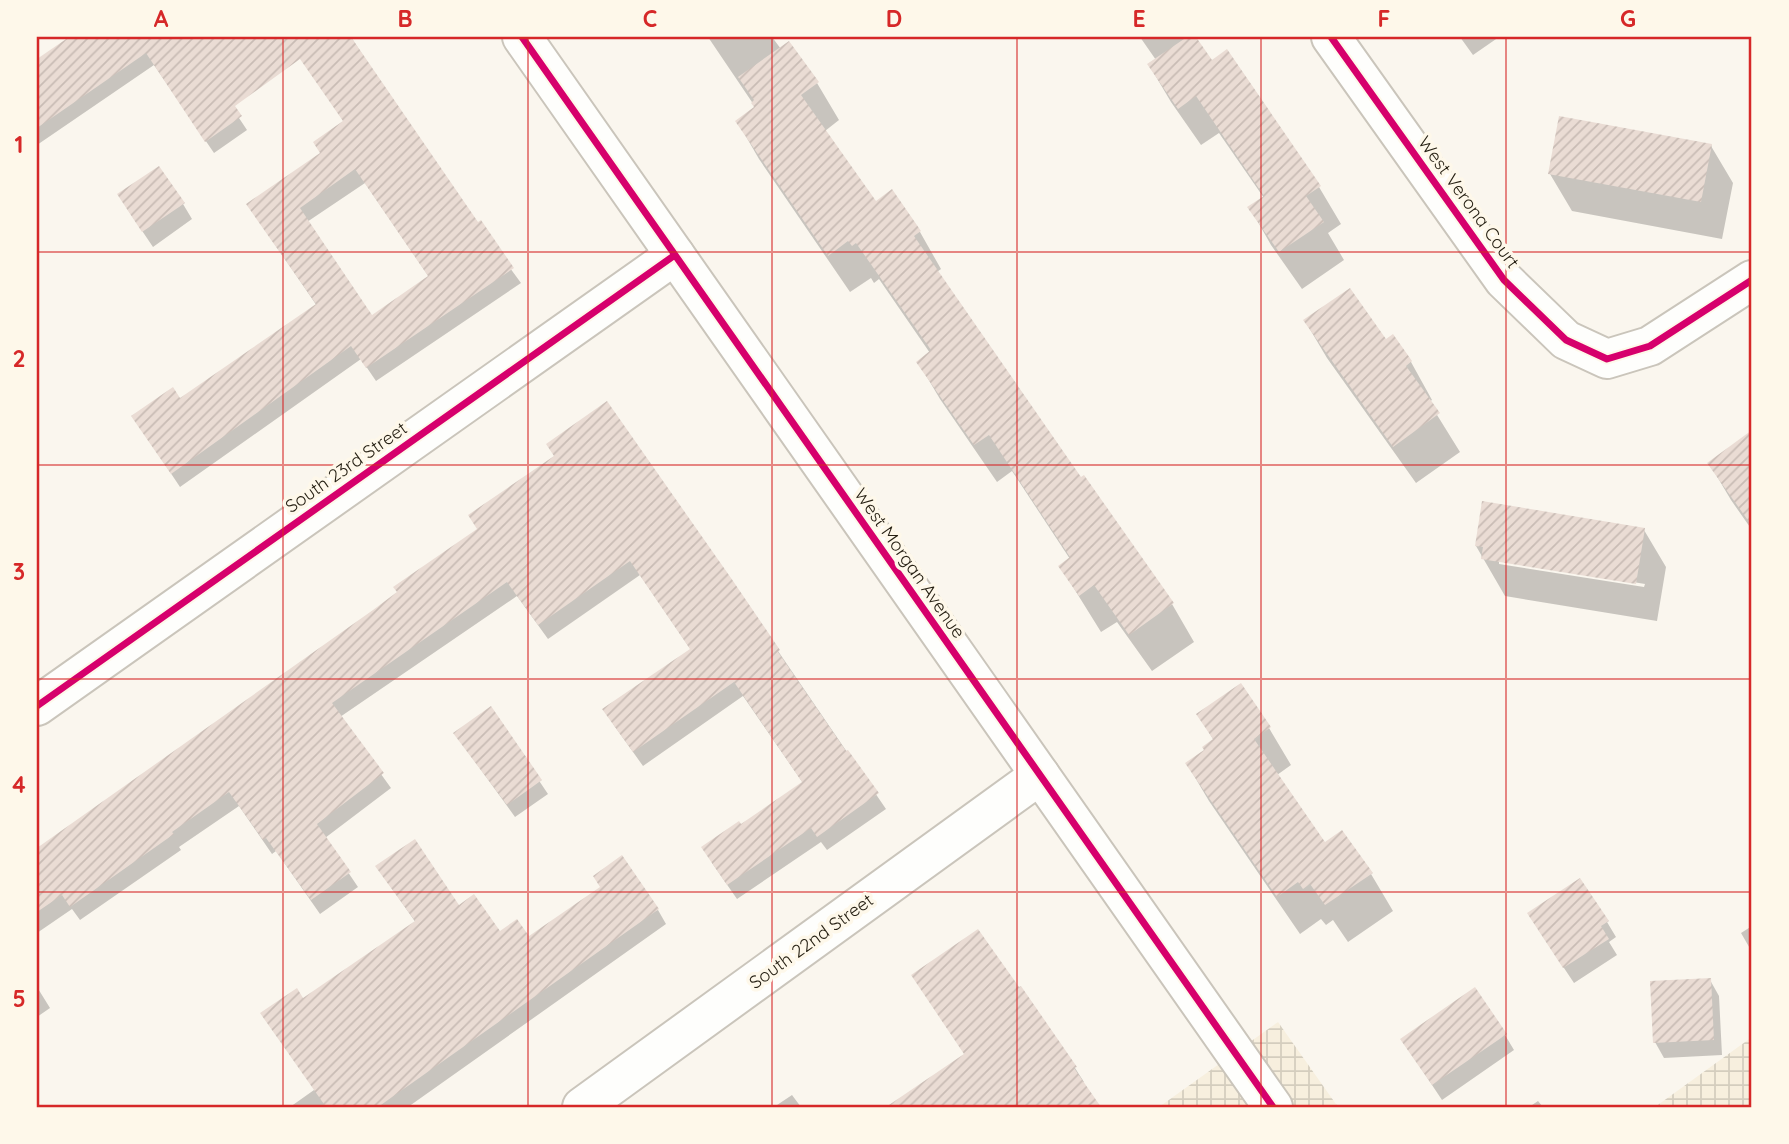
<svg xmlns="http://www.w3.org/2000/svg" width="1789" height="1144" viewBox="0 0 1789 1144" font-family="Quicksand,sans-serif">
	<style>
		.industrial { fill: url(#industrial-grid) }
		.shadow { fill: #0003; fill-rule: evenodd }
		.building { fill: url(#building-hatch); fill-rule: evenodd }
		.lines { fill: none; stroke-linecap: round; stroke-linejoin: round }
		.minor-casing { stroke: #cac5bb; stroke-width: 42 }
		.tertiary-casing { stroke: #cac5bb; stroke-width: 42 }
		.minor { stroke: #fefefc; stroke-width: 38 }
		.tertiary { stroke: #fefefc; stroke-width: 38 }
		.cycleway-casing { stroke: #fef8ea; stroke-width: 11 }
		.cycleway { stroke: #d6006c; stroke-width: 7 }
		.grid { fill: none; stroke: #d62828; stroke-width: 2; stroke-opacity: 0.55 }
		.labels { text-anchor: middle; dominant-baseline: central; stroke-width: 7; stroke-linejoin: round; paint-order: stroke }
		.street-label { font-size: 18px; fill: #272114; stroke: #fef8ea }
		.neatline { fill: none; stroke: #d62828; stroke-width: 2.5 }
		.grid-label { font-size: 23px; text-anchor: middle; font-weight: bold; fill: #d62828 }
	</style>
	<defs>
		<pattern id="industrial-grid" width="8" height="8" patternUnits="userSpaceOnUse" patternTransform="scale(1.75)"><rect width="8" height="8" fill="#f7efde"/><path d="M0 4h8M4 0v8" fill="none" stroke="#d4cdbe"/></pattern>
		<pattern id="building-hatch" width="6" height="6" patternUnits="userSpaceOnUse" patternTransform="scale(1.75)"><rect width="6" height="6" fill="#eadcd4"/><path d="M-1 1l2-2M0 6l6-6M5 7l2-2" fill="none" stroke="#c9bcb5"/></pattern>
	</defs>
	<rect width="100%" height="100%" fill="#faf6ee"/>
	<path class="industrial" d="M1278,1022L1338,1107H1159Z
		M1752,1037V1107H1655Z"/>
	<path class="shadow" d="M72,37H185L247,130L214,153L154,65L37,145V61Z
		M288,37H351L430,158L521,283L376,381L361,359L180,487L142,430L180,400L317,306L248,205L322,154L344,122ZM365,183L429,277L372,317L307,222Z
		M708,37H772L781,49L817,83L839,120L825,131L875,203L920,232L941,269L937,272L1081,480L1084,477L1172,604L1194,642L1152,671L1117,622L1101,632L1060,566L1070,559L1012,471L997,482L940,399L918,362L930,353L879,279L874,283L871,278L850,292L759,159L737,121L756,108Z
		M1140,37H1194L1212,63L1319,187L1341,224L1328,233L1344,260L1302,289L1271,245L1250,208L1264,198L1219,133L1201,145L1171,102L1149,65L1156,60Z
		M1460,37H1499L1473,55Z
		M1711,146L1733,183L1722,239L1572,211L1550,174Z
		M183,204L192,219L153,247L128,210Z
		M1305,321L1386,342L1393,336L1411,362L1432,400L1429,402L1460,452L1416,483L1327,358Z
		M1752,432V530L1731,500L1709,463Z
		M556,457L778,651L886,809L827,850L821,842L737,899L712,863L741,827L803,783L743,696L643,766L613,724L691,650L640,575L548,639L517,596L340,717L391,788L325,838L358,887L320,914L276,851L272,854L239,806L179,847L181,850L80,920L72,909L37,933V850L398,593L479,530Z
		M1644,530L1666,567L1657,621L1505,596L1476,546ZM1499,560L1645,584L1644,587L1499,564Z
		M490,708L548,794L515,817L455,734Z
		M1199,715L1269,728L1291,765L1277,775L1325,844L1371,874L1393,911L1348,942L1333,920L1326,925L1321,919L1300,934L1209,801L1187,764L1206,751L1214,741Z
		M377,867L458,907L499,934L528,939L658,910L666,924L408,1107H290L314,1090L303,1000L416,923Z
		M1607,922L1616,937L1609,942L1617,955L1574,983L1538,929Z
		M1752,926V952L1741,933Z
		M1710,980L1719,996L1722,1055L1664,1058L1655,1042Z
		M37,987L50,1008L37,1017Z
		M1021,988L1075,1068L1084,1082L1082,1083L1098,1107H889L966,1055Z
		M1505,1035L1514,1050L1442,1100L1412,1055Z
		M792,1095L801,1107H774Z
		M1538,1101L1543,1107H1529Z"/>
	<path class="building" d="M69,37H351L478,222L481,220L514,268L366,368L351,346L171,474L131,416L173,387L180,398L316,304L246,204L320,153L313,142L343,121L300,59L235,106L242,116L205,142L146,53L37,128V59ZM355,169L428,276L372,315L300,208Z
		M1187,37H1196L1212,60L1227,49L1321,186L1306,196L1324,222L1279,252L1247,207L1264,196L1196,96L1178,109L1147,64Z
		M789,41L819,82L801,95L876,201L892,189L921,231L914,236L1081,477L1084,475L1174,603L1129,635L1094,585L1079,596L1058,566L1070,557L989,435L974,445L916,362L931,350L856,243L852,246L848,241L828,256L735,121L754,107L751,103L754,100L738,77Z
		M1559,116L1712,144L1701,202L1548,174Z
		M159,166L185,203L142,232L117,194Z
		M1350,288L1386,339L1393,334L1412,361L1406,366L1440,413L1393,447L1303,320Z
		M607,401L731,578L780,650L778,652L846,751L848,750L879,793L817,837L811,828L727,885L701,847L739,821L741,824L802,782L734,682L633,752L602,709L690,649L630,561L538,625L507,582L332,703L384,773L317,824L351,872L311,900L266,838L263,840L229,792L172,832L174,834L70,907L62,895L37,912V848L373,610L397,592L393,587L477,529L468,515L554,456L546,444Z
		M1752,430V526L1707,463Z
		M1482,501L1645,528L1636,584L1481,559L1483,547L1475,546Z
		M1241,683L1271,727L1254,739L1325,842L1342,830L1373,873L1325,905L1310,884L1303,889L1298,882L1277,897L1185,763L1204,750L1202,747L1213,739L1196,714Z
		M491,706L542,780L507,805L453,733Z
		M415,839L459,905L474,894L500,931L517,919L529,936L600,887L593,876L622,855L659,909L378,1107H326L260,1013L297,988L303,998L415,921L375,866Z
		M1580,878L1609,921L1601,926L1609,939L1563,968L1527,913Z
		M978,929L1019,987L1021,986L1077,1067L1074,1068L1101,1107H886L964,1054L911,975Z
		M1711,978L1714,1040L1653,1043L1650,981Z
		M1475,987L1507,1034L1432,1085L1400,1039Z"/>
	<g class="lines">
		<defs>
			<path id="minor" d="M1331,37L1504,280L1566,340L1607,359L1650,346L1752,280
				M37,706L675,255
				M582,1107L1040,775"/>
			<path id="tertiary" d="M522,37L1273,1107"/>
		</defs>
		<use href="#minor" class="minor-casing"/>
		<use href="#tertiary" class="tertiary-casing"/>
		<use href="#minor" class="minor"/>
		<use href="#tertiary" class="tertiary"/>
		<defs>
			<path id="cycleway" d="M522,37L1273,1107
				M1331,37L1504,280L1566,340L1607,359L1650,346L1752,280
				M37,706L675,255"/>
		</defs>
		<use href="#cycleway" class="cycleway-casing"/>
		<use href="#cycleway" class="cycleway"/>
	</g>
	<path class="grid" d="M283,37V1107M528,37V1107M772,37V1107M1017,37V1107M1261,37V1107M1506,37V1107M37,252H1752M37,465H1752M37,679H1752M37,892H1752"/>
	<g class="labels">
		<g class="street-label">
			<text transform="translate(1469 202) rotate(54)">West Verona Court</text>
			<text transform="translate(346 467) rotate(-35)">South 23rd Street</text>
			<text transform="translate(910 563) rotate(55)">West Morgan Avenue</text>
			<text transform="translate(811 941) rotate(-36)">South 22nd Street</text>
		</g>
	</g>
	<rect width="1789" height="1144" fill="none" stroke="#fef8ea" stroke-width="77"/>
	<rect x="38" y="38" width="1712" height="1068" class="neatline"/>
	<g class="grid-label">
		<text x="161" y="27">A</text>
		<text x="405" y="27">B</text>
		<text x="650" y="27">C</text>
		<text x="894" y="27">D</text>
		<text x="1139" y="27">E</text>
		<text x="1384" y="27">F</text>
		<text x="1628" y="27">G</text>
		<text x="19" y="153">1</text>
		<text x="19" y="367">2</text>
		<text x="19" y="580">3</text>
		<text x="19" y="793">4</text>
		<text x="19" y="1007">5</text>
	</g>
</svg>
